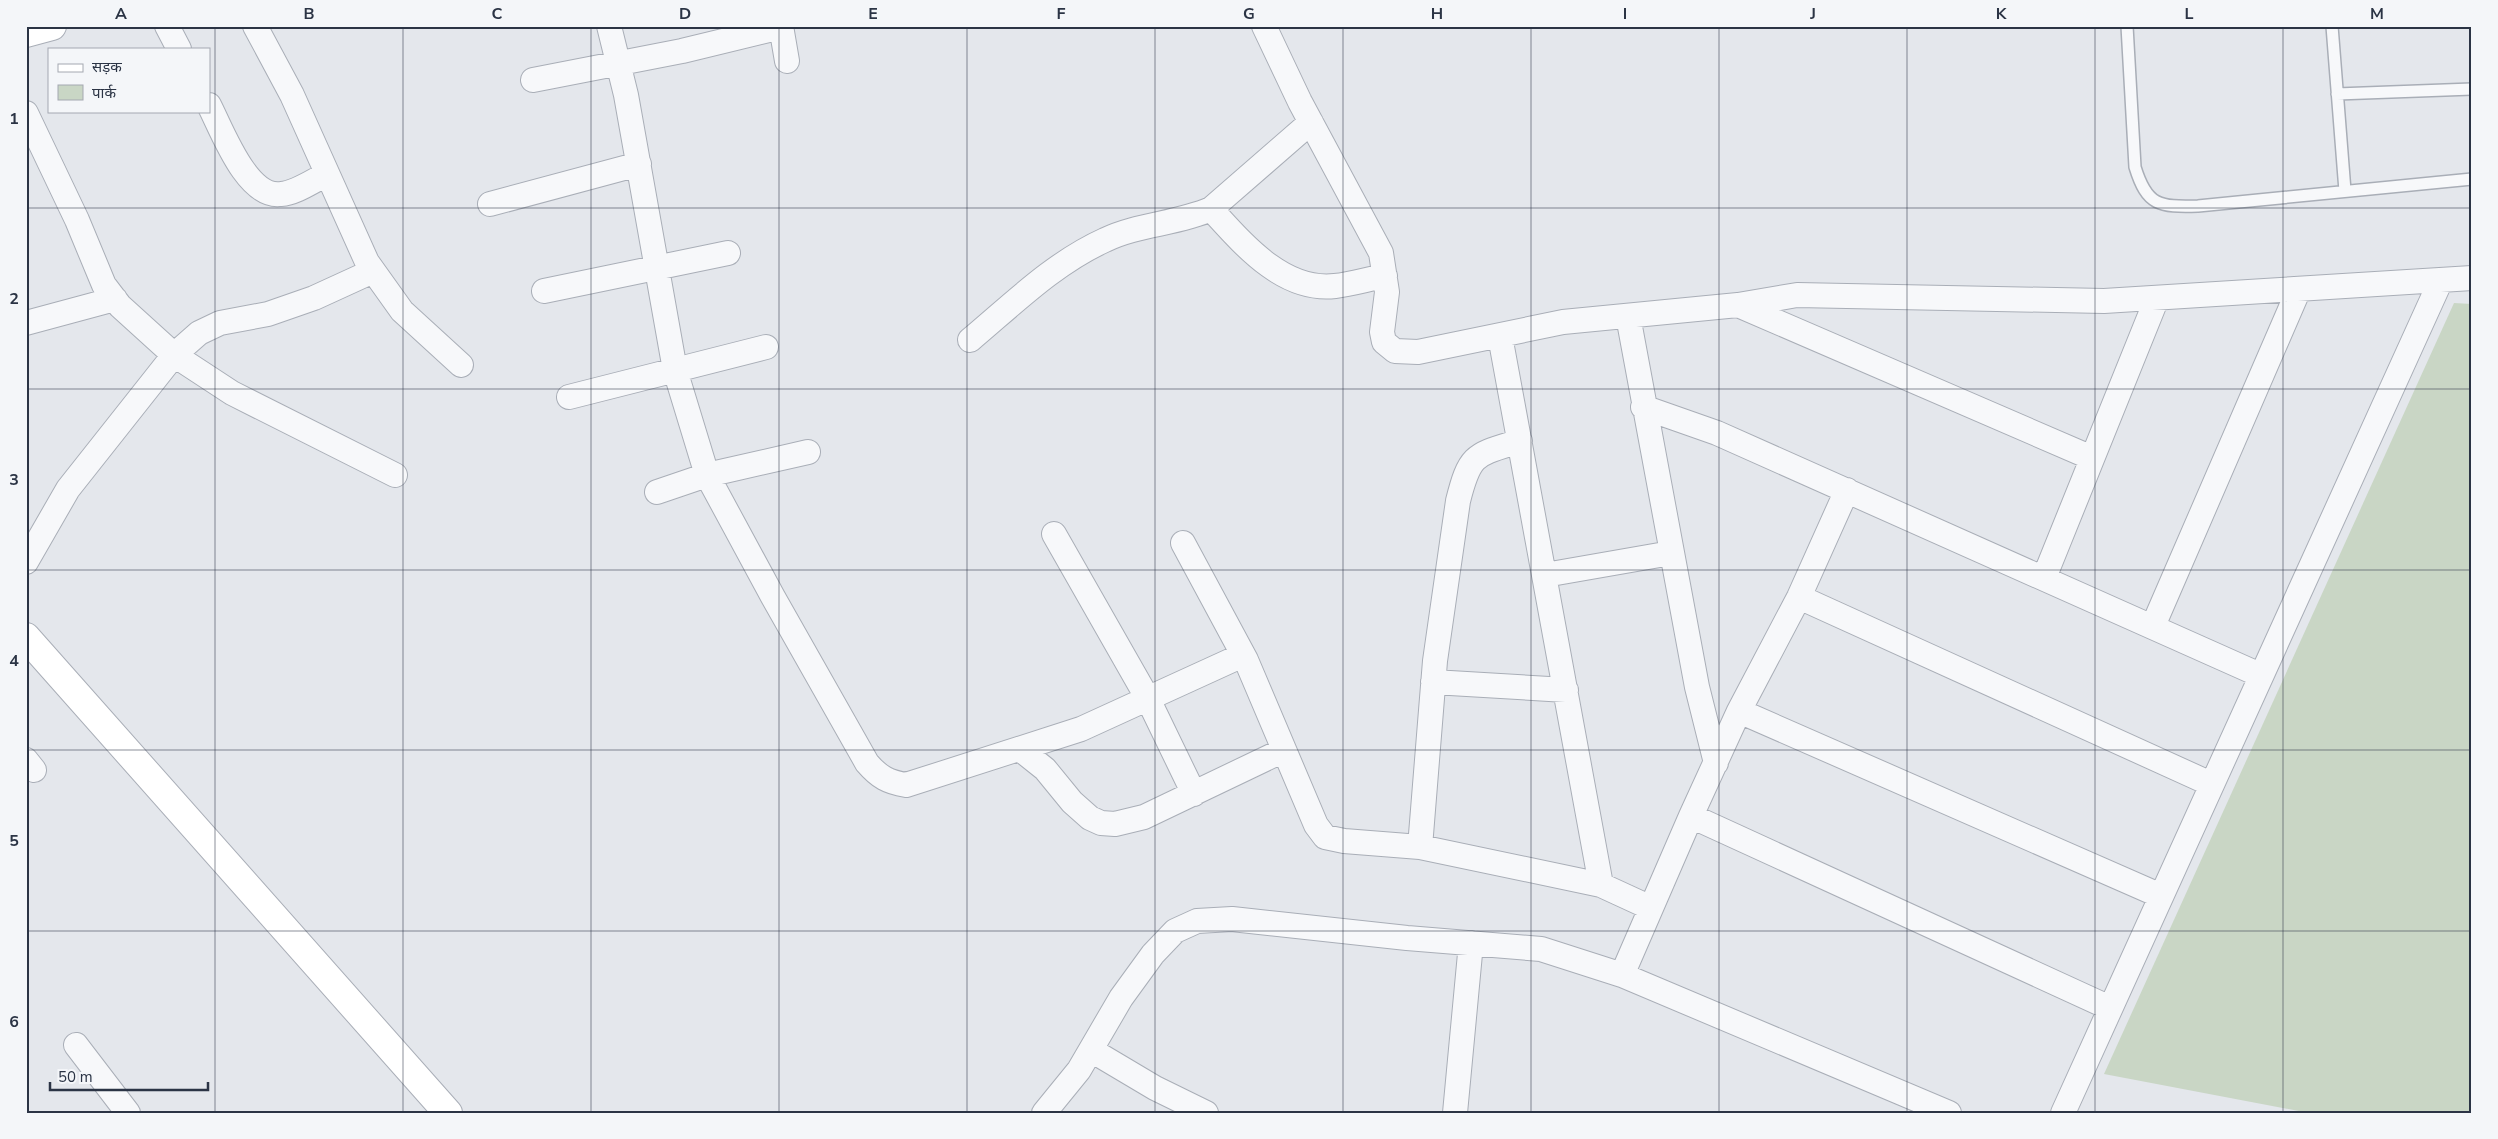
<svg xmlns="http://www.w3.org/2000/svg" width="2498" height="1139" viewBox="0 0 2498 1139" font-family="'Nunito Sans','Noto Sans Devanagari',sans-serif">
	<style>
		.green { fill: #c9d6c5 }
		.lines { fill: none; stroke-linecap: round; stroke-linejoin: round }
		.service-casing { stroke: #a9aeb7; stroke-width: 14 }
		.minor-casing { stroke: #a9aeb7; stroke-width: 26 }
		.secondary-casing { stroke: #a9aeb7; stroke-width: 30 }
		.service { stroke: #f7f8fa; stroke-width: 11 }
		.minor { stroke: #f7f8fa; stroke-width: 24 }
		.secondary { stroke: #fff; stroke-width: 28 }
		.grid { fill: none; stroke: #2b3445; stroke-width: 1; stroke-opacity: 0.55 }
		.neatline { fill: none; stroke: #2b3445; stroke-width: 2 }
		.grid-label { font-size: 16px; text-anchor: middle; font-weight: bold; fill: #2b3445 }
	</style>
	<rect width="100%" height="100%" fill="#e4e7ec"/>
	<path class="green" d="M2454,303L2472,304V1113H2309L2104,1074Z"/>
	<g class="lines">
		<defs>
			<path id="service" d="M2127,26L2135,167C2147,206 2159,207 2198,206L2472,179
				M2332,26L2345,191
				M2337,94L2472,89"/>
			<path id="minor" d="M167,26L179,49
				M255,26L292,95L367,262L402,311L461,365
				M609,26L626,95L675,370L707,475L773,597L867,763C879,777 888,782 906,785L1081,729L1243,655
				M781,26L787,61
				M1264,26L1300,102L1381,253L1387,292L1382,332L1384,342L1395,351L1418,352L1563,322L1738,305L1797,295L2104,301L2472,278
				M533,80L682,51L781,27
				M209,105C222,130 247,199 281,194C296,193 314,180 327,174
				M26,113L77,220L104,285L120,306L174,355L232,393L395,475
				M490,204L639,164
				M1211,209C1243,244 1283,292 1335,286C1352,284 1368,279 1385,276
				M544,291L728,253
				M1738,305L2092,458
				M1628,316L1697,687L1716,763
				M26,323L115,299
				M1500,336L1601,885
				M970,340C1013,304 1054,263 1105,240C1138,224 1177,224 1211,209L1311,122
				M569,397L766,347
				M1643,407L1717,433L2260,675
				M657,492L707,475L808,452
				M1054,534L1148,699L1194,794
				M1183,543L1246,660L1316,825L1325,837L1344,841L1420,847L1601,885L1651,908
				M26,562L68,489L174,355L199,333L220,323L268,314L314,298L373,271
				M1545,575L1671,553
				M2044,578L2157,298
				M1799,597L2211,784
				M2153,626L2299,289
				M1433,682L1566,690
				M1739,711L2161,896
				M1020,749L1045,769L1072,802L1090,818L1101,823L1115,824L1144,817L1284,750
				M26,760L34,770
				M1691,816L2110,1008
				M1420,847L1435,661L1458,501C1470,453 1475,455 1520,441
				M1622,975L1691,816L1739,711L1799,597L1847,490
				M76,1045L128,1113
				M1091,1050L1155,1088L1206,1113
				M1044,1113L1079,1070L1121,998L1153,954L1175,931L1197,921L1232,919L1407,938L1541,949L1622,975L1949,1113
				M1455,1113L1471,943
				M2063,1113L2441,280"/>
			<path id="secondary" d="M26,33L52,26
				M26,637L448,1113"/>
		</defs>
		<use href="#service" class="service-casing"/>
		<use href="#minor" class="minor-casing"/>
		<use href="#secondary" class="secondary-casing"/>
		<use href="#service" class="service"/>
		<use href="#minor" class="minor"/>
		<use href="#secondary" class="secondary"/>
	</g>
	<path class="grid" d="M215,26V1113M403,26V1113M591,26V1113M779,26V1113M967,26V1113M1155,26V1113M1343,26V1113M1531,26V1113M1719,26V1113M1907,26V1113M2095,26V1113M2283,26V1113M26,208H2472M26,389H2472M26,570H2472M26,750H2472M26,931H2472"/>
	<rect width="2498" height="1139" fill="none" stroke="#f4f6f9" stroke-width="55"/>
	<rect x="48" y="48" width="162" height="65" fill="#f4f6f9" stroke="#a4a8b1"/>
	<rect x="58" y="64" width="25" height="8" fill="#ffffff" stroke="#a4a8b1"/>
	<text x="92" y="72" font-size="15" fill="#2b3445">सड़क</text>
	<rect x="58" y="85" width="25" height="15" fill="#c9d6c5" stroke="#a4a8b1"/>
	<text x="92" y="98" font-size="15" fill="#2b3445">पार्क</text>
	<path d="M50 1082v8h158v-8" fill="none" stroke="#2b3445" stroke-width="2.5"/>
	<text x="58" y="1082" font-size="15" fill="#2b3445" stroke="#f4f6f9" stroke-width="4" paint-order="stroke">50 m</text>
	<rect x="28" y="28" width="2442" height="1084" class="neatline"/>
	<g class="grid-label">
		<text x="121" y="19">A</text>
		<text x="309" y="19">B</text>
		<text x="497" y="19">C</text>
		<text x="685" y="19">D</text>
		<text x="873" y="19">E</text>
		<text x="1061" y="19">F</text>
		<text x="1249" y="19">G</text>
		<text x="1437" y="19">H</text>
		<text x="1625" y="19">I</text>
		<text x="1813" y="19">J</text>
		<text x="2001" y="19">K</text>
		<text x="2189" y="19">L</text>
		<text x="2377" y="19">M</text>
		<text x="14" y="124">1</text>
		<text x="14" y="304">2</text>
		<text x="14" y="485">3</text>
		<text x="14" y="666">4</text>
		<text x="14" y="846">5</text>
		<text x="14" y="1027">6</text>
	</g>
</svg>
